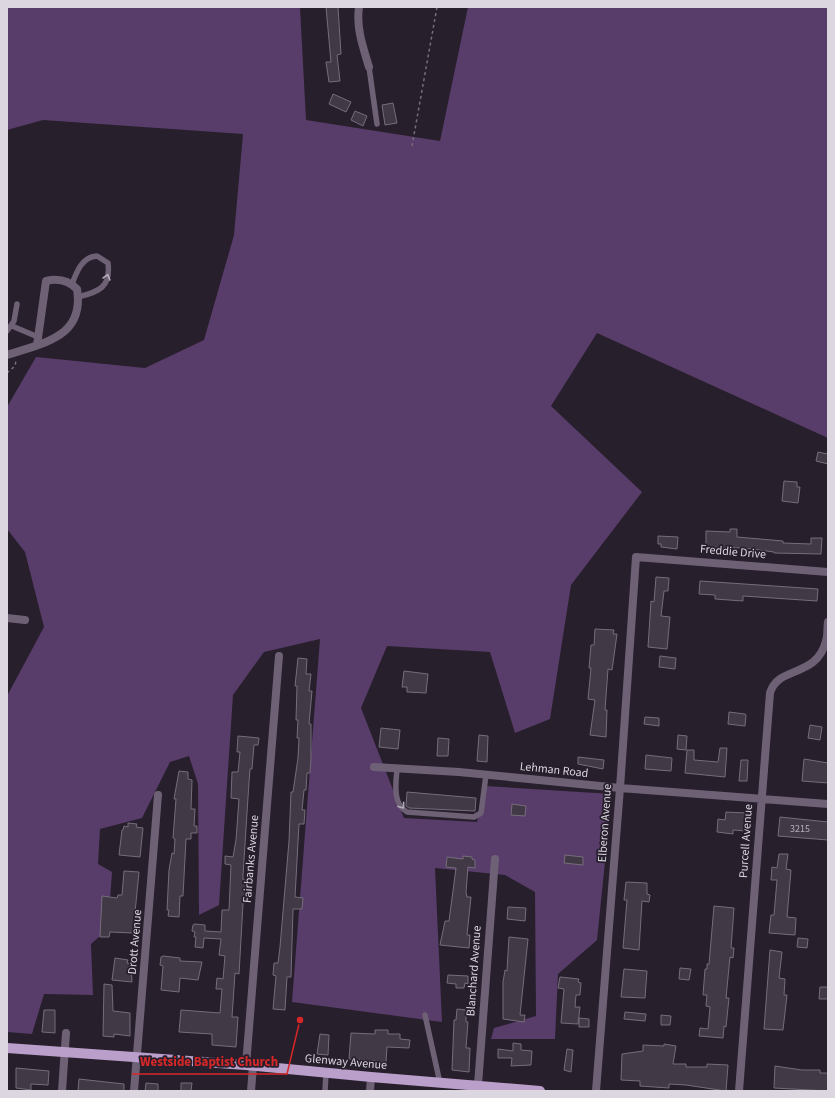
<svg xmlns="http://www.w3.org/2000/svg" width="835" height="1098" viewBox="0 0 835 1098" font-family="'Source Sans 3',sans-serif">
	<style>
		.forest { fill: #583c69 }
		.building { fill: #423947; stroke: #766d7c }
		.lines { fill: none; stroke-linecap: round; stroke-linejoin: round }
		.path { stroke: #756f7a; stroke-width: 1.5; stroke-dasharray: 3 3; stroke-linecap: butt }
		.lane { stroke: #6e6176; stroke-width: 5.5 }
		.street { stroke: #6e6176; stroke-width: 8 }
		.primary { stroke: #ba9fcb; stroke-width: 10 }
		.oneway { stroke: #b5adba }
		.labels { text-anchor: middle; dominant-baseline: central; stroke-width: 3.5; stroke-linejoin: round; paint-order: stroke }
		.number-label { font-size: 10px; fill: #b5afb9 }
		.street-label { font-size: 12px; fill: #dbd6df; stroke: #271f2c }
		.leader { fill: none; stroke: #d62828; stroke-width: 1.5 }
		.callout-dot { fill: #d62828; stroke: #271f2c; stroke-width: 1.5 }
		.callout-label { font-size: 13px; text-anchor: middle; font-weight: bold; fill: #d62828; stroke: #271f2c; stroke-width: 3.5; stroke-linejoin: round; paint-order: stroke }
	</style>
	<rect width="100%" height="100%" fill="#271f2c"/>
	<path class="forest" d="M7,7H300L306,120L440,141L468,7H828V438L597,333L551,406L642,492L571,585L550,719L515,733L490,652L387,646L361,708L404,818L477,822L485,786L612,794L597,940L558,974L555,1039H491L494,1028L536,1016L535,892L505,875L435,868L442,1022L292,1002L320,639L264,652L233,695L219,905L199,915L198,784L189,756L170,762L142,818L100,829L98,864L112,872L108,929L91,944L93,995L44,994L32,1034L7,1032V696L44,627L25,552L7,529V407L36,357L145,368L204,340L234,235L243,134L43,120L7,130Z"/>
	<path class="building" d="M326,7H338L341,54L337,55L340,81L329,82L326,62H331Z
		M333,94L351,102L346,112L329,104Z
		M393,103L397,123L385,125L382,105Z
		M355,111L367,116L363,126L351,120Z
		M818,452L828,454V464L816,461Z
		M784,481L797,482V487H800L798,503L782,501Z
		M730,529H737V537L783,541V543L811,544V538H822L821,554L774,553V552L743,548L706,547V531L730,532Z
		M658,536L678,537L677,549L661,547V544H658Z
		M656,577L669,578L668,591H664L661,616L670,617L667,649L648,647L651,601L654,602Z
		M700,581L818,589L817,601L743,596V601L715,599V595L699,594Z
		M595,629L614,630L613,634H617L612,670L608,669L605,710H607L606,737L590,735L595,700L588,699L591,668H589L591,645H594Z
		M660,656L676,658L675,669L659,667Z
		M298,658L307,659L306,674H311L309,691H312L309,724H311V759L310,773H307L306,790H304L302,810H305L304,824H299L295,897L303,898L302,909H293L291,977H287L285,1010L273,1009L276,976L273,975L274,963H278L280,947L289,841L291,792H293L298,758L299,738H297L298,720H296L297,686H295Z
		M404,671L428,674L426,693L407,692V687H402Z
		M729,712L745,714L746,715L745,726L728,724Z
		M645,717L659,718V726L644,724Z
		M810,725L822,727L820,740L808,738Z
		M381,728L400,730L398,749L379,747Z
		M479,735L488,736L487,762L477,761Z
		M678,735L687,736L686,750L677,749Z
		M238,736L259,738L258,745H254L252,769H250L249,782L243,875V880H246L243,904L239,974L235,973L232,1017H238L236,1047L212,1045V1034L179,1032L181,1010L220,1013L222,989H216L217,978L223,979L225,956L219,955L221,939L204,938L203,948L195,947L196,937H194L195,932L192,931L193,925L195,924L205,925V931L221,932L222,910H229L231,865L225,864V856L233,857L236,840L239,799L231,798L232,772H238L240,752H237Z
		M438,738L449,739L448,756H437Z
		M720,748H727L725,777L685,773L687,750H694V760L718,762Z
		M646,755L672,758L671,771L645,769Z
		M578,757L604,760L603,769L578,764Z
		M804,759L828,763V783L802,781Z
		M741,760H748L747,781H739Z
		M179,771L188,772V779L192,780L191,809H195L194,826H197V833H191V839H186L183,896H180L179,917L168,916L169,910H167L169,870L172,853L174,854L175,839L173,838L176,799H174Z
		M407,792L476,798L475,811L409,808L406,806Z
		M512,804L526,806L525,816L511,815Z
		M726,812L747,813L746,831L733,830V834L717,832L718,819L725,820Z
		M780,817L828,822V840L778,836Z
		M128,823L137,824L136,827L143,828L140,857L119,855L122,830H123L124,826L128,827Z
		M779,854H788L786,869L791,870L787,917L796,918L795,935L769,933L771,915H774L777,880H771L772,867L777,868Z
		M565,855L583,857V865L564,863Z
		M463,856L472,857V859L475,860V868L468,867L466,892L467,897H471L467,935H470L469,948L440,945L445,921H449L456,868L446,867L447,857L463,859Z
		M124,871L139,872L133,933L110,932L109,937H100L102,896L117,898L118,895H122Z
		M626,882L647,883V894L650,895L649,902L642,901L639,950L623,948L627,900H624Z
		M714,906L734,908L731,948H734L733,958L730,957L726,998H729L726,1027L724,1026L723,1038L699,1036L700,1028L708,1029L710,1007L706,1006L707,995H703L705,969H707V964H709Z
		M508,907L526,908L525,921L507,919Z
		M509,937L528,939L520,1015H525L524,1022L503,1019V982L505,970L507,971Z
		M798,938L808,939L807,948L797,947Z
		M770,950L782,952L779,978L785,979L784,995H787L783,1030L764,1029Z
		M163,956L180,958V961L202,962L198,980L180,978L179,992L161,990L163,966L160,965L161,957Z
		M115,958L128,960L127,963L131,964L132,982L112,980Z
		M680,968L691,969L689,980L679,979Z
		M624,969L647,971L645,998L621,997Z
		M448,975L468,976V984L465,983L464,988H456V984L447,983Z
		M560,977L579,979L578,982L581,983L580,995H576L575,1007H580L578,1024L561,1023L564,989L558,988Z
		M104,984L112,985L113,1011L130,1013V1036L114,1034V1037L103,1036Z
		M820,987H828V999H819Z
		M457,1009L466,1010V1022H468L466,1048H470L469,1072L452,1070L454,1020H456Z
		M44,1010H55V1033L42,1032Z
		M625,1012L646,1014L645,1021L624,1019Z
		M661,1015L671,1016L670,1025H661Z
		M579,1018L589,1019V1027H579Z
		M375,1030H388V1034H400V1039L410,1040L409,1048L387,1047L386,1062L349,1059L351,1033L375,1034Z
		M320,1034L329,1035L328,1055L317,1054Z
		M513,1043L521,1044V1050L532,1051L531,1065L511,1066L512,1058H498V1049L513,1051Z
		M664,1044L676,1046L673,1064H686V1067H707V1064L728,1065L726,1091L686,1085L669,1084V1088L640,1086V1081L621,1080L622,1054L643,1051V1045L664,1046Z
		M567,1049L573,1050L571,1072L564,1070Z
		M775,1066L802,1070H820V1073H828V1091L774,1088Z
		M16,1068L49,1071L48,1085L31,1084V1090L16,1088Z
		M79,1079L124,1084V1091H78Z
		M146,1083L158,1084V1091H145Z
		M181,1083H192L191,1091H181Z"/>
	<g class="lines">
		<path class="path" d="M412,146L437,7
			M7,373L15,366L16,361"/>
		<path class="lane" d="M369,67L377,124
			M72,284C77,271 82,257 97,256L108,263C111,287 99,292 78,297
			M12,326L38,337
			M7,331L14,321L17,304
			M397,769C396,783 392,803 407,812L474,817L481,813L486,775
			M425,1015L440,1083
			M325,1091L326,1073"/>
		<path class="street" d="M359,7C356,28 363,47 369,67
			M7,355C42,343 85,338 77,289C68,280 58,278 46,281L37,345
			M7,618L25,620
			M374,767L459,772L620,788L828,804
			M246,1065L279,656
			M478,1085L495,859
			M62,1091L66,1033
			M134,1091L158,795
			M251,1091L253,1066
			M370,1091L371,1077
			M596,1091L620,788L636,557L828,572
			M739,1091L770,693C778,665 816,679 826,641C828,635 827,628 828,622"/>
		<path class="primary" d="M7,1048L246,1065L371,1077L540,1091"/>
	</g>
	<defs><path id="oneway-chevron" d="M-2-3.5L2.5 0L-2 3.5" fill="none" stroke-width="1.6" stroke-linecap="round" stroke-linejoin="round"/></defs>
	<g class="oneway">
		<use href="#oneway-chevron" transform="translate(107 277) rotate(-74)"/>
		<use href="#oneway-chevron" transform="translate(402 806) rotate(54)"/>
	</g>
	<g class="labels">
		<g class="number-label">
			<text x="800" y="829">3215</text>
		</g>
		<g class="street-label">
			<text transform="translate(733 552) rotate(5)">Freddie Drive</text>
			<text transform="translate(554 770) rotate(6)">Lehman Road</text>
			<text transform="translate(605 823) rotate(-86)">Elberon Avenue</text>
			<text transform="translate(746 841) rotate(-86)">Purcell Avenue</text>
			<text transform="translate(251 859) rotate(-85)">Fairbanks Avenue</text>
			<text transform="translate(135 942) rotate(-85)">Drott Avenue</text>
			<text transform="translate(474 971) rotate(-86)">Blanchard Avenue</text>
			<text transform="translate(346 1062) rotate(5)">Glenway Avenue</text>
		</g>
	</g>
	<path class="leader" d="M300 1020L287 1074H132"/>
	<circle class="callout-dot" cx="300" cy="1020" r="4"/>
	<g class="callout-label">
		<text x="209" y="1066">Westside Baptist Church</text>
	</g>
	<rect width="835" height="1098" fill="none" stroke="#dbd6df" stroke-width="16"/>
</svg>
